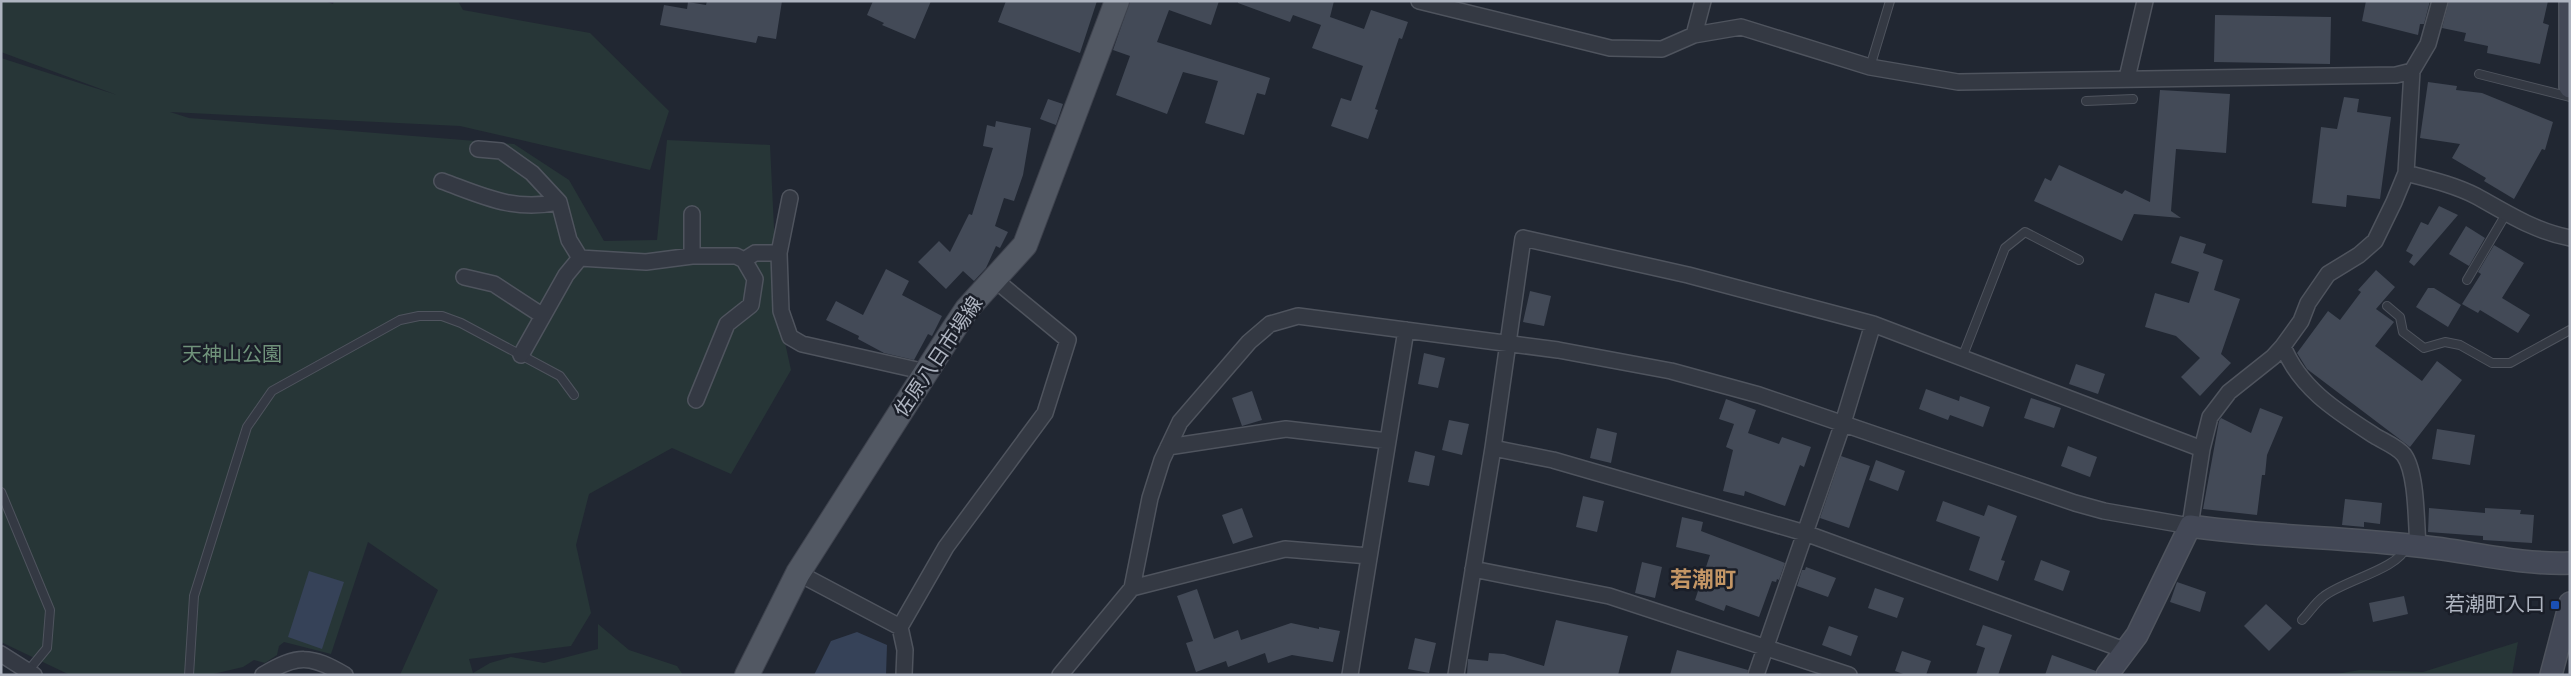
<svg xmlns="http://www.w3.org/2000/svg" width="2571" height="676" viewBox="0 0 2571 676" font-family="'Alegreya Sans','Noto Sans JP',sans-serif">
	<style>
		.green { fill: #273637 }
		.water { fill: #364258 }
		.building { fill: #434a57 }
		.lines { fill: none; stroke-linecap: round; stroke-linejoin: round }
		.lane-casing { stroke: #4f545e; stroke-width: 10 }
		.street-casing { stroke: #4f545e; stroke-width: 18 }
		.secondary-casing { stroke: #4f545e; stroke-width: 24 }
		.primary-casing { stroke: #3e424d; stroke-width: 26 }
		.lane { stroke: #343943; stroke-width: 8 }
		.street { stroke: #343943; stroke-width: 15 }
		.secondary { stroke: #434856; stroke-width: 21 }
		.primary { stroke: #525863; stroke-width: 24 }
		.transit-dot { fill: #1a4fb4; stroke: #1a1e28; stroke-width: 2 }
		.labels { text-anchor: middle; dominant-baseline: central; stroke-width: 5; stroke-linejoin: round; paint-order: stroke }
		.park-label { font-size: 20px; fill: #70937b; stroke: #1a1e28 }
		.street-label { font-size: 20px; fill: #aeb4c0; stroke: #1a1e28 }
		.poi-label { font-size: 20px; fill: #aeb4c0; stroke: #1a1e28; text-anchor: end }
		.quarter-label { font-size: 22px; font-weight: bold; fill: #c49665; stroke: #1a1e28 }
	</style>
	<rect width="100%" height="100%" fill="#212732"/>
	<path class="green" d="M1,1H325L333,4L334,1H458L463,10L590,33L669,111L650,170L460,126L170,112L189,118L514,144L569,180L604,241L657,240L667,140L770,145L778,311L791,370L731,474L672,448L589,494L576,545L591,613L571,646L469,659L473,673L490,663L511,657L544,663L598,649V624L629,650L677,666L683,675H400L438,590L368,542L331,654L284,642L279,646L277,655L265,663L254,660L243,667L209,675H70L1,642V58L117,95L1,52Z
		M2518,642L2512,675H2330L2360,670L2423,672Z"/>
	<path class="water" d="M309,571L344,582L322,649L288,637Z
		M857,632L887,645L886,675H814L831,641Z"/>
	<path class="building" d="M707,1H782L776,39L758,36L756,43L660,25L664,5L687,9L688,2L706,5Z
		M873,1H931L915,39L882,25L884,23L867,15Z
		M1006,1H1097L1080,53L998,22Z
		M1130,1H1219L1211,25L1169,10L1157,42L1270,78L1265,95L1257,93L1244,135L1205,123L1218,81L1183,72L1167,114L1116,95L1130,56L1113,50Z
		M1238,1H1334L1330,17L1364,29L1371,10L1408,22L1402,39L1399,38L1375,109L1378,110L1368,139L1331,126L1341,98L1351,101L1363,66L1312,48L1321,25L1293,15L1290,22L1238,3Z
		M2366,1H2430L2424,24H2420L2418,35L2362,21Z
		M2449,1H2548L2543,23L2549,25L2540,64L2487,53L2488,46L2464,41L2466,33L2442,28Z
		M2215,15L2331,17L2330,64L2214,62Z
		M2428,82L2457,86L2456,90L2482,93L2553,122L2545,150L2542,149L2514,199L2484,181L2486,178L2452,158L2460,144L2420,138Z
		M2160,90L2230,94L2226,153L2176,149L2171,211L2181,218L2134,214L2122,241L2034,201L2045,178L2051,181L2059,165L2122,194L2125,190L2150,202Z
		M2344,97L2359,99L2357,112L2391,117L2380,199L2347,195L2346,207L2312,203L2321,127L2337,129Z
		M1048,99L1063,104L1056,125L1040,119Z
		M996,121L1031,128L1023,175L1014,201L1004,198L995,226L1008,232L1000,248L996,246L986,268L974,281L963,271L946,289L918,262L939,241L950,252L969,214L972,215L993,148L983,146L987,125L995,127Z
		M2439,206L2458,215L2414,266L2409,262L2413,255L2406,251L2421,222L2428,225Z
		M2466,226L2485,238L2469,266L2449,254Z
		M2180,236L2206,244L2203,253L2223,260L2214,290L2240,299L2221,354L2231,363L2200,396L2181,377L2200,358L2176,336L2145,327L2155,293L2189,303L2199,272L2171,263Z
		M2494,245L2524,263L2502,298L2530,315L2518,333L2480,310L2478,313L2462,304L2481,274L2478,272Z
		M886,269L909,281L902,295L942,316L932,336L928,334L914,360L884,353L858,339L859,336L826,320L836,301L863,315Z
		M2376,270L2395,287L2376,309L2394,322L2375,346L2422,381L2437,361L2462,380L2410,447L2307,369L2297,353L2328,311L2340,320L2361,292L2358,290Z
		M2428,288H2434L2461,305L2448,327L2416,307Z
		M1530,291L1551,296L1544,326L1523,322Z
		M1424,353L1445,358L1438,388L1418,384Z
		M2076,364L2105,374L2098,394L2069,384Z
		M1926,389L1959,401L1960,396L1990,407L1983,427L1950,415L1948,420L1919,409Z
		M1252,391L1262,420L1242,426L1232,398Z
		M2031,398L2061,408L2054,428L2024,418Z
		M1726,399L1756,410L1748,433L1779,444L1782,437L1811,447L1804,467L1800,465L1785,506L1745,491L1744,496L1723,491L1733,450L1726,447L1734,424L1719,419Z
		M2260,408L2283,417L2267,455L2265,475H2262L2257,515L2203,509L2219,421L2221,418L2251,433Z
		M1449,420L1469,424L1462,455L1442,450Z
		M1597,428L1617,433L1611,463L1590,458Z
		M2437,429L2475,435L2470,465L2432,459Z
		M2068,446L2097,457L2090,477L2061,466Z
		M1415,451L1435,456L1429,486L1408,482Z
		M1841,456L1870,466L1849,528L1820,518Z
		M1876,460L1905,471L1898,491L1869,480Z
		M1583,496L1604,501L1597,532L1576,527Z
		M2345,499L2382,503L2380,524L2364,522V527L2342,525Z
		M1943,501L1984,516L1988,505L2017,516L2001,560L2005,561L1998,581L1969,570L1980,537L1936,521Z
		M1242,508L1253,537L1233,544L1222,515Z
		M2429,508L2485,513V508L2521,510L2520,514L2534,515L2532,543L2483,540V536L2428,532Z
		M1682,517L1703,522L1701,531L1785,563L1779,580L1777,579L1776,582L1772,581L1759,617L1726,605L1724,611L1695,600L1710,555L1676,547Z
		M2041,560L2070,571L2063,591L2034,580Z
		M1642,562L1662,567L1655,598L1635,593Z
		M1806,567L1836,578L1828,597L1797,586L1802,570H1805Z
		M2177,582L2206,592L2200,612L2170,602Z
		M1875,588L1904,598L1897,618L1868,608Z
		M1197,589L1214,639L1238,630L1241,640L1291,623L1319,629V627L1340,631L1333,662L1292,655L1268,663L1265,653L1228,667L1226,661L1196,672L1186,643L1193,641L1177,596Z
		M2404,596L2408,614L2373,622L2369,603Z
		M2266,604L2292,628L2269,651L2244,626Z
		M1556,620L1628,636L1618,675H1467L1468,659L1488,661L1489,653L1504,654L1544,666Z
		M1983,625L2012,635L1998,675H1976L1985,648L1976,645Z
		M1829,626L1858,636L1851,656L1822,645Z
		M1415,638L1436,643L1429,673L1408,669Z
		M1677,650L1748,670L1747,675H1670Z
		M1902,651L1931,661L1926,675H1906L1895,671Z
		M2052,655L2096,671L2095,675H2045Z"/>
	<g class="lines">
		<defs>
			<path id="lane" d="M1870,67L1890,1
				M2479,74L2570,97
				M2086,101L2133,99
				M2467,280L2506,214
				M2387,306L2400,317L2403,332L2424,348L2445,342L2460,345L2492,363H2510L2570,330
				M1962,358L2005,248L2025,232L2079,260
				M1,492L50,610L47,648L28,671
				M2302,620C2309,613 2315,603 2323,597C2342,581 2399,569 2406,547
				M189,675L194,596L247,427L272,391L400,320L419,316H442L461,323L560,376L574,395"/>
			<path id="street" d="M1419,1L1610,48L1662,49L1694,35L1741,27L1870,67L1958,82L2396,75L2412,71
				M1694,35L1703,1
				M2127,78L2145,1
				M478,149L501,151L532,173L559,202L569,240L580,258
				M2406,173C2429,179 2455,185 2476,196C2507,213 2534,231 2570,238
				M442,181C483,196 514,212 559,202
				M790,198L779,253L781,311L790,337L802,344L926,372
				M692,214V256
				M580,258L646,262L692,256H736L744,260L755,279L751,305L727,324L696,400
				M744,260L755,253H779
				M464,277L494,284L543,316
				M2283,346C2300,389 2338,412 2375,436C2383,441 2398,447 2404,455C2417,473 2416,522 2418,546
				M521,355L566,275L580,258
				M1168,447L1286,429L1388,441
				M1493,448L1553,460L1805,533L2127,651
				M1473,569L1609,596L1849,675
				M798,573L900,627
				M1132,588L1285,549L1369,556
				M1,654L34,675
				M263,675C297,654 311,655 345,675
				M904,675L905,650L900,627L946,547L1045,413L1068,340L994,279
				M1060,675L1132,588L1150,498L1162,460L1180,422L1249,342L1270,324L1298,316L1558,350L1671,371L1759,395L2075,503L2104,511L2190,526L2202,449L2210,417L2229,392L2273,357L2283,346L2301,321L2308,303L2328,274L2359,255L2375,241L2394,202L2406,173L2412,71L2428,44L2440,1
				M1350,675L1406,330
				M1456,675L1493,448L1523,238L1688,275L1873,324L2202,449
				M1756,675L1843,423L1873,324"/>
			<path id="secondary" d="M2570,1V87
				M2107,675L2137,635L2190,526C2266,537 2342,537 2418,546C2469,551 2519,565 2570,563
				M2551,675L2570,603"/>
			<path id="primary" d="M747,675L798,573L953,330L967,309L1025,245L1117,1"/>
		</defs>
		<use href="#lane" class="lane-casing"/>
		<use href="#street" class="street-casing"/>
		<use href="#secondary" class="secondary-casing"/>
		<use href="#primary" class="primary-casing"/>
		<use href="#lane" class="lane"/>
		<use href="#street" class="street"/>
		<use href="#secondary" class="secondary"/>
		<use href="#primary" class="primary"/>
	</g>
	<rect class="transit-dot" x="2550" y="600" width="10" height="10" rx="2.5"/>
	<g class="labels">
		<g class="park-label">
			<text x="232" y="355">天神山公園</text>
		</g>
		<g class="street-label">
			<text transform="translate(939 357) rotate(-56)">佐原八日市場線</text>
		</g>
		<g class="poi-label">
			<text x="2545" y="605">若潮町入口</text>
		</g>
		<g class="quarter-label">
			<text x="1703" y="580">若潮町</text>
		</g>
	</g>
	<rect width="2571" height="676" fill="none" stroke="#aeb4c0" stroke-width="5"/>
</svg>
